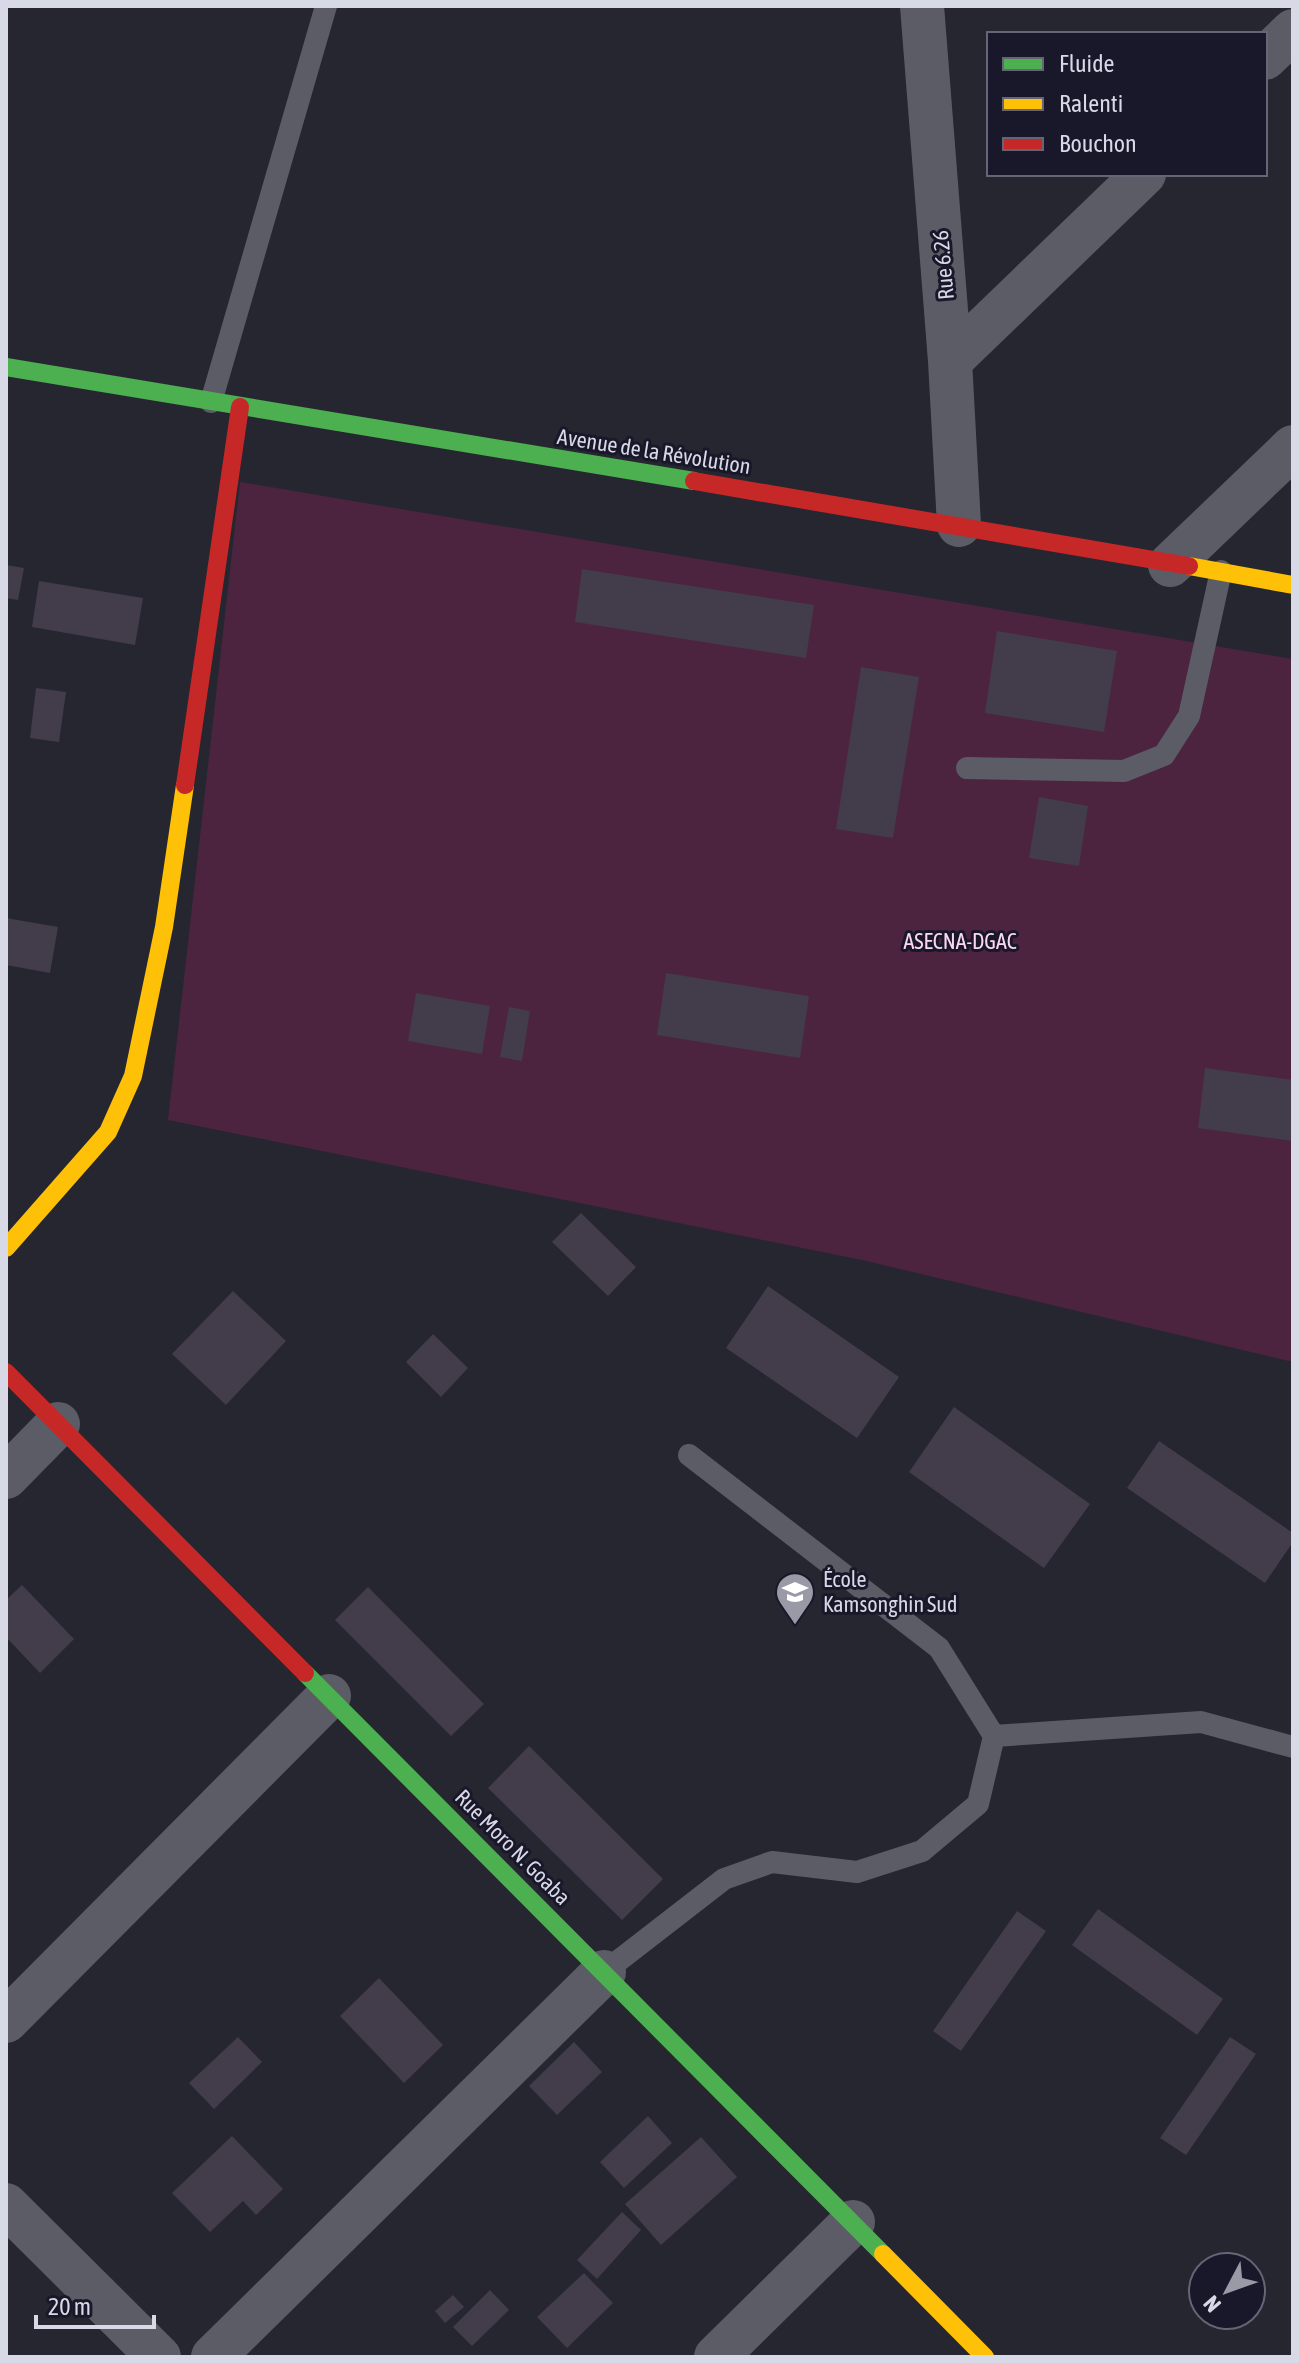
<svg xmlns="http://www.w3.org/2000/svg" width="1299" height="2363" viewBox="0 0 1299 2363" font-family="'Asap Condensed',sans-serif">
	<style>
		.green { fill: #4c243f }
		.building { fill: #433c4b }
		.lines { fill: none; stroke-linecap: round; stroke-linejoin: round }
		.lane { stroke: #5c5c66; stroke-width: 22 }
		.street { stroke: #5c5c66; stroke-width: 44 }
		.fast { stroke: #4caf50; stroke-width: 18 }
		.slow { stroke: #ffc107; stroke-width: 18 }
		.jam { stroke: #c62828; stroke-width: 18 }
		.labels { text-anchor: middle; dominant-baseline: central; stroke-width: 6; stroke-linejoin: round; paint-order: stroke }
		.street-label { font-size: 22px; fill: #d8d9e6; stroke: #19182b }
		.park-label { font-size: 22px; fill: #fed6ed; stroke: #19182b }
		.poi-label { font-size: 22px; fill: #d8d9e6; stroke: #19182b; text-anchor: start }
	</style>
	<rect width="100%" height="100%" fill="#262630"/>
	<path class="green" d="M240,482L1293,659V1362L862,1260L168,1120Z"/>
	<path class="building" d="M6,565L24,568L18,600L6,598Z
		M582,569L814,605L806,658L575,622Z
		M39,581L143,598L135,645L32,627Z
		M997,631L1117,651L1104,732L985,713Z
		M861,667L919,677L893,838L836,829Z
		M36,688L66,692L59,742L30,738Z
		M1039,797L1088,806L1079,866L1029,858Z
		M6,918L58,927L50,973L6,965Z
		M666,973L809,996L800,1058L657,1035Z
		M416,993L490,1006L482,1054L408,1041Z
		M509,1007L530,1011L522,1061L500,1057Z
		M1205,1068L1293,1080V1141L1198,1128Z
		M581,1213L636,1267L608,1296L552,1242Z
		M768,1286L899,1377L857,1438L726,1348Z
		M233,1291L286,1341L226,1405L172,1354Z
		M433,1334L468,1368L441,1397L406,1362Z
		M954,1407L1090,1504L1044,1568L909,1472Z
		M1159,1441L1293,1533V1542L1265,1583L1127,1488Z
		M22,1585L74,1639L40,1673L6,1637V1600Z
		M368,1587L484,1704L451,1736L335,1620Z
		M529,1746L663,1879L622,1920L488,1788Z
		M1098,1909L1223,1999L1197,2035L1072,1945Z
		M1017,1911L1046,1931L961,2051L933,2031Z
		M379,1978L443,2045L404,2083L340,2016Z
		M238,2037L262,2062L214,2109L189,2083Z
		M1230,2037L1256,2054L1186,2155L1160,2138Z
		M574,2042L602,2072L557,2115L529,2086Z
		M648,2116L672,2143L624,2188L600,2162Z
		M232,2136L283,2189L256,2215L243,2201L210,2232L172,2193Z
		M701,2137L737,2177L661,2245L625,2204Z
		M622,2212L641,2230L597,2279L577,2260Z
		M584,2273L613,2303L567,2348L537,2317Z
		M490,2290L509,2310L472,2346L453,2327Z
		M453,2295L464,2307L445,2323L435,2311Z"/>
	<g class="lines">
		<path class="lane" d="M211,402L326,6
			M967,768L1124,771L1164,755L1189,716L1221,571
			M994,1736L1201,1722L1293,1747
			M604,1972L724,1879L772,1862L857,1872L922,1851L978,1804L994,1736L939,1648L689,1455"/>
		<path class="street" d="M922,6L950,361L959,525
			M1265,58L1293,31
			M950,361L1144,174
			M1170,565L1293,447
			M6,1477L58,1424
			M6,2021L329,1696
			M6,2205L159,2357
			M213,2357L604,1972
			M716,2357L853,2222"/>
		<path class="fast" d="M6,367L694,481
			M305,1673L883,2254"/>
		<path class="slow" d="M1189,566L1293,585
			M6,1248L108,1132L133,1076L164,927L185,785
			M883,2254L985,2357"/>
		<path class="jam" d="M694,481L1189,566
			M185,785L240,407
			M6,1372L305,1673"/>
	</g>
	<defs>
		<symbol id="school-pin" viewBox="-11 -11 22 30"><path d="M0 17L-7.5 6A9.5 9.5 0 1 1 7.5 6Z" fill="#9a9aa6" stroke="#19182b"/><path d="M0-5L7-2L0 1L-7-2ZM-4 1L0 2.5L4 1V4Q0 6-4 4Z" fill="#fff"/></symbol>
	</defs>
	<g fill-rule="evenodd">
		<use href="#school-pin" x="773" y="1570" width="44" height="60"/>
	</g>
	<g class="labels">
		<g class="street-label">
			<text transform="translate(943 265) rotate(-95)">Rue 6.26</text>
			<text transform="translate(654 451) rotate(9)">Avenue de la Révolution</text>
			<text transform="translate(513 1847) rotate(45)">Rue Moro N. Goaba</text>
		</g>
		<g class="park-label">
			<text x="960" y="941">ASECNA-DGAC</text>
		</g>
		<g class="poi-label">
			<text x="823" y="1579">École<tspan x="823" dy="25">Kamsonghin Sud</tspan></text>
		</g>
	</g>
	<rect width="1299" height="2363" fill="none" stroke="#d8d9e6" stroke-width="16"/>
	<rect x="987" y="32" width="280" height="144" fill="#19182b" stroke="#656576" stroke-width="2"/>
	<rect x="1003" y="58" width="40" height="12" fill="#4caf50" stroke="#656576" stroke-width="2"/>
	<text x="1059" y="72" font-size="24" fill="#d8d9e6">Fluide</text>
	<rect x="1003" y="98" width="40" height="12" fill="#ffc107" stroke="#656576" stroke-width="2"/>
	<text x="1059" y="112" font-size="24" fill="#d8d9e6">Ralenti</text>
	<rect x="1003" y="138" width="40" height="12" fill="#c62828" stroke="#656576" stroke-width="2"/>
	<text x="1059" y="152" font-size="24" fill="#d8d9e6">Bouchon</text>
	<g transform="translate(1227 2291) rotate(229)"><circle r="38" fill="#19182b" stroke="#656576" stroke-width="2"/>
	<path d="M0-6L14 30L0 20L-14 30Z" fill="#9a9aa6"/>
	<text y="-12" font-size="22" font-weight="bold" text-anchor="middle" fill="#d8d9e6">N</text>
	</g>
	<path d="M36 2315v12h118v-12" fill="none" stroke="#d8d9e6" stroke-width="4"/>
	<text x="48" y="2315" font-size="24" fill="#d8d9e6" stroke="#19182b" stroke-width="6" paint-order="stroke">20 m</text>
</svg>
